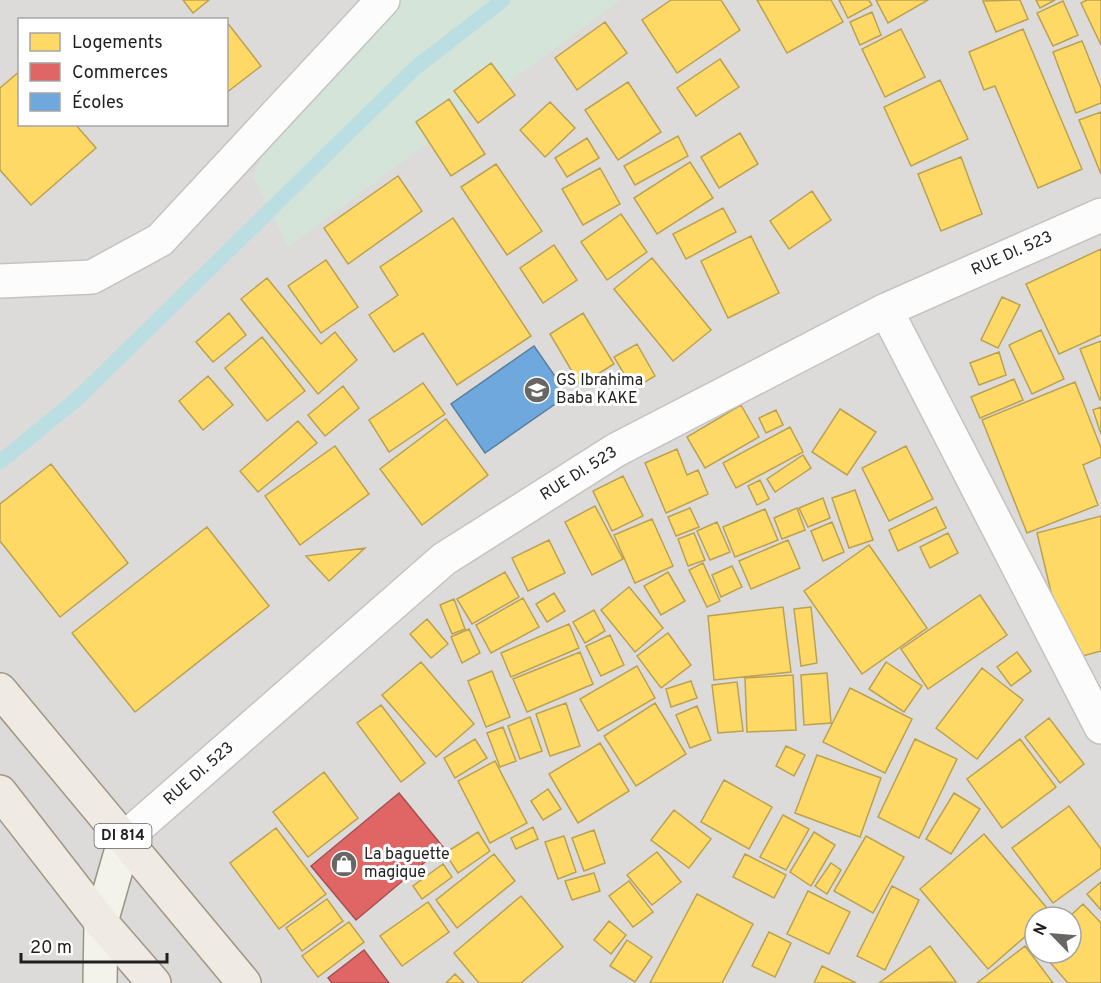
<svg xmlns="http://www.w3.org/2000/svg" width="1101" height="983" viewBox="0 0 1101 983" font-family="Overpass,sans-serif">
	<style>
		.residential { fill: #dcdbd9; fill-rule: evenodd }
		.wetland { fill: #d5e4d9 }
		.homes { fill: #ffd966; stroke: #bca151; stroke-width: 1.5 }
		.shops { fill: #e06666; stroke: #a65151; stroke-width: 1.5 }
		.schools { fill: #6fa8dc; stroke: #577fa3; stroke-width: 1.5 }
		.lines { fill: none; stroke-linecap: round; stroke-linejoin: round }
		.stream { stroke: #badee1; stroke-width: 15 }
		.minor-casing { stroke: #c4c3c2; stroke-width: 36 }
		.secondary-casing { stroke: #98967f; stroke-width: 36 }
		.primary-casing { stroke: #a39584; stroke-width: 36 }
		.minor { stroke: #fcfcfc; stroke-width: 33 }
		.secondary { stroke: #f4f3eb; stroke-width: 33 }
		.primary { stroke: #f0eae5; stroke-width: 33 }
		.labels { text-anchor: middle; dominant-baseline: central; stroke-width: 6; stroke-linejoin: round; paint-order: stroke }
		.shield { fill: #fff; stroke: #626262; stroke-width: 1.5 }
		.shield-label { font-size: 15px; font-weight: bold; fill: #1f1f1f }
		.street-label { font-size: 16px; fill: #1f1f1f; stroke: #fff }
		.poi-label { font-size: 16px; fill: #1f1f1f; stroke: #fff; text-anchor: start }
	</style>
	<rect width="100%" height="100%" fill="#edebe8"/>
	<path class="residential" d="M0,0H1101V983H0ZM20,20H226V124H20ZM1035,917H1071V953H1035Z"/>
	<path class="wetland" d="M378,0H620L288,247L253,177L301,73Z"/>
	<path class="homes" d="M183,0H209L193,13Z
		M671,0H721L740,30L677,73L642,20Z
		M757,0H831L843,22L787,53Z
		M839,0H869L872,5L848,18Z
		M876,0H928L888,23Z
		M1020,0L1028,19L996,32L983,1Z
		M1036,0H1055L1040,8Z
		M1087,0H1101V45L1081,3Z
		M1063,1L1078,35L1053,46L1037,13Z
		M872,12L881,35L860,45L850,22Z
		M226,21L261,66L226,93Z
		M605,22L627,53L577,90L555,58Z
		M901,29L925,77L885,97L862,49Z
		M1023,29L1082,169L1038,188L995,86L984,90L969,52Z
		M1082,41L1101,88V103L1076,113L1053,52Z
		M720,59L739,87L696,116L677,88Z
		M491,63L515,95L478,123L454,91Z
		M20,71V124H75L96,148L31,205L0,170V88Z
		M940,80L968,139L911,166L884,107Z
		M628,82L661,132L618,160L585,110Z
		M449,99L485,154L451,176L416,122Z
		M550,102L575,128L545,157L520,130Z
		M1101,112V174L1079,120Z
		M740,133L758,164L719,188L701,157Z
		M678,136L688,156L635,185L624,166Z
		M587,138L599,158L567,177L555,158Z
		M961,157L982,214L941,231L918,174Z
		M690,162L713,198L657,234L634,198Z
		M496,164L542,231L507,255L461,187Z
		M600,168L620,204L583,225L562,189Z
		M398,176L422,211L348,264L324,228Z
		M812,191L831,220L789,249L770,221Z
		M723,208L736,232L686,259L673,234Z
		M621,214L647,252L607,280L581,242Z
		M453,218L531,336L457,385L423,333L394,352L369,315L398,295L380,267Z
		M751,236L779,293L728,318L701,261Z
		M554,245L577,280L543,303L520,268Z
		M1101,249V335L1059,354L1026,284Z
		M652,258L711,330L673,361L614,289Z
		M326,260L358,307L321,333L288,286Z
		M267,278L321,344L335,332L357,360L318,394L241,299Z
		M1002,297L1020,305L998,348L981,340Z
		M229,313L246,335L213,362L196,342Z
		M583,313L614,364L580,385L550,334Z
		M1041,330L1064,379L1032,394L1009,345Z
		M262,337L305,391L267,421L225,368Z
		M1101,341V400H1100L1080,349Z
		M637,344L655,376L633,389L614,357Z
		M999,352L1006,375L979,385L970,363Z
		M208,376L233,405L203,430L179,401Z
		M1014,379L1023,400L980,418L971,397Z
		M1075,382L1101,448V457L1083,465L1098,505L1027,533L982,420Z
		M423,383L445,414L389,452L369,420Z
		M343,386L359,408L325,436L308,415Z
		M741,405L759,437L705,468L687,437Z
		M1101,407V434L1093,410Z
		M840,409L876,432L847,475L812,452Z
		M776,410L783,425L766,433L759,418Z
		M446,419L488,475L422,525L380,469Z
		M298,421L317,443L258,492L240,471Z
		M790,427L803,452L736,488L723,463Z
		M335,446L369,494L300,545L265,496Z
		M906,446L933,499L889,521L862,468Z
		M677,449L687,475L698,470L708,494L666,513L645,463Z
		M803,455L811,468L775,492L767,479Z
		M51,464L128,563L60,617L0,541V504Z
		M623,476L643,516L612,531L593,491Z
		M760,480L769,499L757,505L748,486Z
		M855,490L873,540L849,548L832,498Z
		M823,498L830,518L808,527L799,508Z
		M595,506L623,559L592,575L565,522Z
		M936,507L946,528L898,551L889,530Z
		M690,508L699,527L676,536L668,517Z
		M797,508L805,530L782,539L774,518Z
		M765,509L778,540L735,557L723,527Z
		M1101,516V651L1079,657L1065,651L1037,533Z
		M652,519L673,566L635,583L614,535Z
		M717,522L730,552L710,560L697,531Z
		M832,522L844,552L823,561L811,531Z
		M207,527L269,606L135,712L72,633Z
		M694,533L705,560L688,566L678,539Z
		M948,533L958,553L930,568L920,547Z
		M549,540L565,573L528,591L512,558Z
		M788,540L800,568L751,589L739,561Z
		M869,545L927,628L862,674L804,591Z
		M365,548L329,581L306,556Z
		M703,563L720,601L707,607L689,570Z
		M732,566L742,587L721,597L712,575Z
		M505,572L519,597L472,624L457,599Z
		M668,572L685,601L661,615L644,586Z
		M629,587L663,628L635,652L601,610Z
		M554,593L565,611L547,622L536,604Z
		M980,595L1007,635L928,689L901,649Z
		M523,598L539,627L491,653L476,625Z
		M454,599L465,629L452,634L440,605Z
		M783,607L791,672L714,680L708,616Z
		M811,607L817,663L801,666L794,609Z
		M594,610L605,631L585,643L573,622Z
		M427,619L448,644L431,658L410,634Z
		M569,624L579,648L511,677L501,653Z
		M469,629L480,653L462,663L451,637Z
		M668,633L691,665L661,688L637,656Z
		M610,635L624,665L601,676L586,646Z
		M580,652L593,684L527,712L513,679Z
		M1017,652L1031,671L1011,686L997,667Z
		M421,662L474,724L436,757L382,695Z
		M886,662L922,686L904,712L869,689Z
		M637,666L655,698L598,731L580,699Z
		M982,668L1023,700L977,759L936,728Z
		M492,671L510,717L486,727L468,681Z
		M827,673L831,723L804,725L801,675Z
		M793,675L796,730L747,732L745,678Z
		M691,681L697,698L671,707L666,689Z
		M737,682L743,731L718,733L712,685Z
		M850,688L912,719L885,773L823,742Z
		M566,703L580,746L550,756L536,714Z
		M655,703L686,754L636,786L604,736Z
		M381,705L425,763L401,782L357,723Z
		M697,706L711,740L690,748L676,715Z
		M530,717L542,751L520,759L508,726Z
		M1049,718L1084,764L1060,783L1025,737Z
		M503,727L516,761L500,767L487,733Z
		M475,739L487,758L455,778L444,758Z
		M915,739L957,759L919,838L878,817Z
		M1020,739L1056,787L1002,828L967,779Z
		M600,743L629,791L578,823L549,774Z
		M786,746L805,755L794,776L776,766Z
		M817,755L881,778L860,837L795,813Z
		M495,761L527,823L490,843L458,781Z
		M324,772L358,818L308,857L273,812Z
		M724,780L772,807L749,849L701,822Z
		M548,789L561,809L543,820L531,801Z
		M954,793L980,809L951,854L926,839Z
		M1069,806L1101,849V868L1053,903L1012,848Z
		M674,810L711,839L689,868L651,840Z
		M783,815L809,829L786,870L760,857Z
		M533,827L538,839L516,849L511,838Z
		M276,828L326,894L279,929L230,863Z
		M594,830L605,863L584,871L572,838Z
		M478,832L490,851L458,873L445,853Z
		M814,832L835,845L811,886L790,872Z
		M984,834L1052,914L1048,917H1035V928L988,969L920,889Z
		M564,836L576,872L558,879L545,842Z
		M866,836L904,857L873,913L834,891Z
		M657,852L681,882L652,905L627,875Z
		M494,854L515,881L457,928L436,900Z
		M745,854L786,875L774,898L733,877Z
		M831,863L841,870L827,894L815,886Z
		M443,864L452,877L422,899L413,886Z
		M594,873L600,891L572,900L565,881Z
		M629,881L653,912L633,927L609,896Z
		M1101,882V910L1087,894Z
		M892,886L919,900L885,970L857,956Z
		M808,891L850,912L829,954L787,934Z
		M697,894L753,924L722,983H650Z
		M521,896L563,947L521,983H479L454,953Z
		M327,899L343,921L302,951L286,928Z
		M428,902L449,932L402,966L380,936Z
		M1083,904L1101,923V983H1068L1042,953H1071V917H1069Z
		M609,921L626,935L611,954L594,940Z
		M349,922L364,942L318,977L302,956Z
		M769,932L791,943L775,977L752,966Z
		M627,940L652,957L635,982L610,966Z
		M930,946L956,982L879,983Z
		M1025,946L1053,983H977Z
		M822,966L856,983H814Z
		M455,974L464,983H446Z"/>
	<path class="shops" d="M399,793L443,847L356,920L311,866Z
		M364,950L389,983H332L328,978Z"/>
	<path class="schools" d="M534,346L568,395L485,453L451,404Z"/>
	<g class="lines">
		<path class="stream" d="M0,462L77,399L415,68L503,0"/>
		<defs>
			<path id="minor" d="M0,281L92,277L160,240L383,0
				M886,310L1101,727
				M125,838L444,559L616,450L886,310L1101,215"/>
			<path id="secondary" d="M100,983L101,922L125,838"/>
			<path id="primary" d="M0,690L244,983
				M0,792L101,922L154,983"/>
		</defs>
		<use href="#minor" class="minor-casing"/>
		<use href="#secondary" class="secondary-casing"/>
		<use href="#primary" class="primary-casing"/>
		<use href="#minor" class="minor"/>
		<use href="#secondary" class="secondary"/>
		<use href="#primary" class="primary"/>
	</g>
	<defs>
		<symbol id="school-disc" viewBox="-11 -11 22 22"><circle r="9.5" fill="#676665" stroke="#fff"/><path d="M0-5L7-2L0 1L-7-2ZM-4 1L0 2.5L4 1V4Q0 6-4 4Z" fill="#fff"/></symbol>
		<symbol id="shop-disc" viewBox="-11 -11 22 22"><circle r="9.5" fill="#676665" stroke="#fff"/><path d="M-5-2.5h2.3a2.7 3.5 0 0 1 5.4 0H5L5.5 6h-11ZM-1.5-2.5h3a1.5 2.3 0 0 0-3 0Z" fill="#fff"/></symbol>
	</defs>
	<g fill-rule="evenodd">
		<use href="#school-disc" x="522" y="375" width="30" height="30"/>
		<use href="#shop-disc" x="329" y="849" width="30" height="30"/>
	</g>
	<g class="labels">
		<rect class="shield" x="94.5" y="824" width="57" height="24" rx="4.5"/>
		<g class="shield-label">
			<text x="123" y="836">DI 814</text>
		</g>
		<g class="street-label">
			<text transform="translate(1012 254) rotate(-24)">RUE DI. 523</text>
			<text transform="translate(579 474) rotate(-32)">RUE DI. 523</text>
			<text transform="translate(199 774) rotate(-41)">RUE DI. 523</text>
		</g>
		<g class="poi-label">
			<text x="556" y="381">GS Ibrahima<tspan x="556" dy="18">Baba KAKE</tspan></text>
			<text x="364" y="855">La baguette<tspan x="364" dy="18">magique</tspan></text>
		</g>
	</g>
	<rect x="18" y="18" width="210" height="108" fill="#ffffff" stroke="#a5a5a5" stroke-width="1.5"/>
	<rect x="30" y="33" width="30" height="18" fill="#ffd966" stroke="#a5a5a5" stroke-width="1.5"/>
	<text x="72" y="48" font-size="18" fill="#1f1f1f">Logements</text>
	<rect x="30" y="63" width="30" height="18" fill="#e06666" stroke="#a5a5a5" stroke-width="1.5"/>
	<text x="72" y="78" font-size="18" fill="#1f1f1f">Commerces</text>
	<rect x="30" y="93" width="30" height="18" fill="#6fa8dc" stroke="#a5a5a5" stroke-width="1.5"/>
	<text x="72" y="108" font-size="18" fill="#1f1f1f">Écoles</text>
	<g transform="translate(1053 935) rotate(295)"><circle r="28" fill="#ffffff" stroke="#a5a5a5" stroke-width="1.5"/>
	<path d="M0-4.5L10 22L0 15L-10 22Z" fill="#676665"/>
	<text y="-9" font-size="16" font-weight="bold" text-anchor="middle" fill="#1f1f1f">N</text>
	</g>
	<path d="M21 953v9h146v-9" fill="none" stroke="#1f1f1f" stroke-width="3"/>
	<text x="30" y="953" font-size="18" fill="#1f1f1f" stroke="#ffffff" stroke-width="4.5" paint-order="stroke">20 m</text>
</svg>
